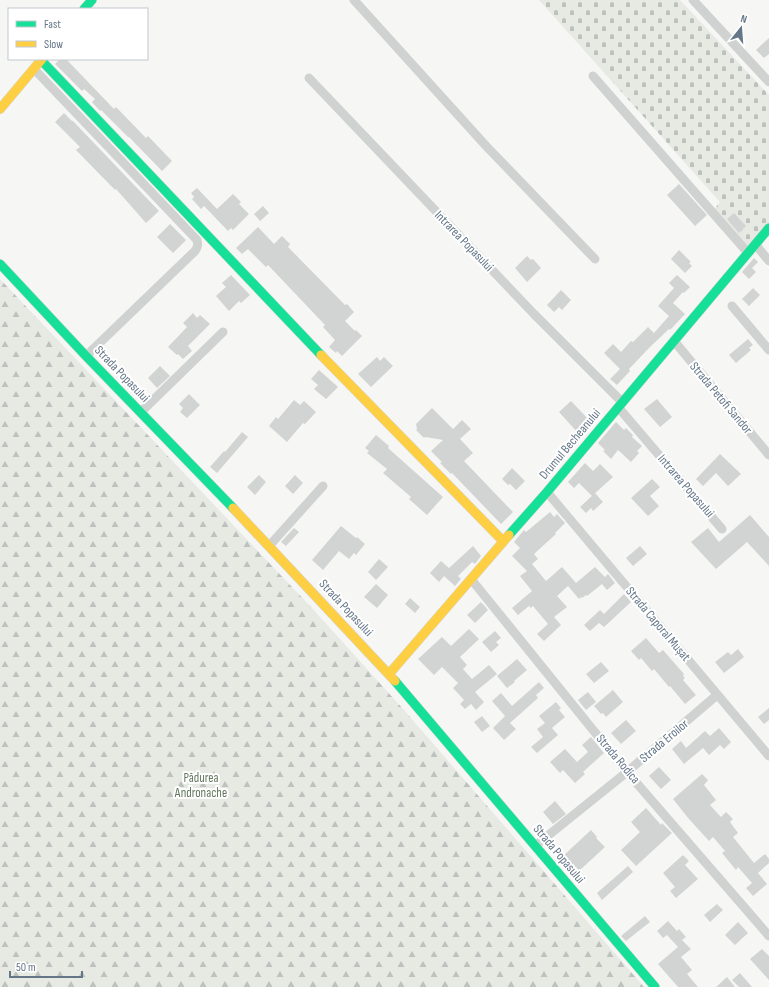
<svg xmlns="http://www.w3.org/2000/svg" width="769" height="987" viewBox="0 0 769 987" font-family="'Sofia Sans Condensed',sans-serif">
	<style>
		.forest { fill: url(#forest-firs) }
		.cemetery { fill: url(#cemetery-stones) }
		.building { fill: #d2d3d3 }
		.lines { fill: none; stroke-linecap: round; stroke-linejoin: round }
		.fast-casing { stroke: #d1d4d5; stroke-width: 10 }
		.slow-casing { stroke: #d1d4d5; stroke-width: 10 }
		.street { stroke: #d0d2d2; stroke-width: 9 }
		.fast { stroke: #16e098; stroke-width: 9 }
		.slow { stroke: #ffcf43; stroke-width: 9 }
		.labels { text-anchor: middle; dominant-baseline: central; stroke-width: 4; stroke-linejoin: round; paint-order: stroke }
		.street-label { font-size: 13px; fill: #647688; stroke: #fff }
		.park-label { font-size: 13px; fill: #64795f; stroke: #fff }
	</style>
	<defs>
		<pattern id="forest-firs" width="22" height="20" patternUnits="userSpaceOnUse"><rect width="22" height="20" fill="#e6eae3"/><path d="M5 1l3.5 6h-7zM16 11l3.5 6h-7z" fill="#bec2be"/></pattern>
		<pattern id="cemetery-stones" width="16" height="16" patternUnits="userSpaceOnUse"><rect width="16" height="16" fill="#e6eae3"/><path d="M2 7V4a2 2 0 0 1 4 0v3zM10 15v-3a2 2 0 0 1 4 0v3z" fill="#bec2be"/></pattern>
	</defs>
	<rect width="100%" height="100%" fill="#f6f7f5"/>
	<path class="forest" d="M0,279L311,607L404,710L644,987H0Z"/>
	<path class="cemetery" d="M539,0H680L769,95V225L747,251L713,211L720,202Z"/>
	<path class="building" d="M769,38V54L764,58L756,50Z
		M60,59H66L114,109L116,107L146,138L148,136L172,161L162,171L129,137H128L101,110L100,111L92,102L95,99L84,89L82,91L55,64Z
		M64,113L72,121H73L159,211L146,223L116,189L115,190L76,150L80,147L55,122Z
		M679,184L707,215L695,226L667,195Z
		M197,188L217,209L233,194L241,202L239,204L249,214L233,230L231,228L228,231L204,206L201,209L192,199L194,197L191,193Z
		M263,206L269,213L260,221L254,214Z
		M734,213L746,226L739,233L727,219Z
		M170,224L186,240L173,253L157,237Z
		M258,227L274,244L282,236L290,244L288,247L345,305L347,304L354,312L345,321L355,331L356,330L362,336L342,356L337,351L336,353L329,347L335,340L323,327L325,325L268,265L266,267L248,249L242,254L236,248Z
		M679,250L691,262L689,263L692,266L685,273L671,259Z
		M527,256L531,260L533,259L541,268L527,282L515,268Z
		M754,258L758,262L752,268L756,272L749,279L742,272Z
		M231,275L250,295L241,303L239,301L229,311L216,296L226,287L222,283Z
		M677,275L690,287L684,293L683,292L673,303L685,314L670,330L669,329L650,347L629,369L630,371L617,385L610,379L620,369L604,353L613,344L621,352L631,341L633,342L648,327L654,333L669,316L658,306L674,288L669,283Z
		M753,288L760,295L749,306L742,299Z
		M561,290L571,300L562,310L559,307L554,312L547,305Z
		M193,313L197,318L200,315L210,324L188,346L192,351L183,359L178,354L177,355L168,347L187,327L183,323Z
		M748,339L753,345L749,348L751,350L736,363L729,355Z
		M377,357L380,361L384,357L393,366L371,387L358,374Z
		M160,366L170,376L157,388L148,378Z
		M319,370L338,387L326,399L314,389L318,385L311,379Z
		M189,394L200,405L187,418L180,412L183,408L179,404Z
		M657,399L672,417L660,427L644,409Z
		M294,400L300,405L304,401L316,412L305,424L303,423L287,442L269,426L276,417L278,419Z
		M571,401L590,421L578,433L559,412Z
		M432,408L453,429L462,420L471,429L460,439L473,453L464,461L513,512L501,524L452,473L451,474L440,463L442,462L431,451L443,440L425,437L424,438L416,430L417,429L416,424Z
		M616,422L624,430L626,428L633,435L632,437L642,446L637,451L639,453L631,462L618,450L611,459L603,451L605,450L598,443Z
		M242,432L248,437L217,473L210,467L224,451L225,452Z
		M376,435L389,446L388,448L443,497L427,515L409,499L411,497L383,473L387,469L367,453L369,451L365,448Z
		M720,454L741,474L728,486L716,473L703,486L696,479Z
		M585,463L593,471L600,464L613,477L592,496L579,483L574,488L568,482Z
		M512,468L525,481L516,490L510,484L508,485L502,479Z
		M259,475L266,482L255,495L247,487Z
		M295,475L303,483L293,494L285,486Z
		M652,479L660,487L650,496L659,506L648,516L631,498Z
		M595,493L603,502L593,511L591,508L586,513L580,507Z
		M550,512L554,517L557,514L565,523L555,533L556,534L534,554L538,559L532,564L546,581L562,567L576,583L595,567L605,577L608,574L615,583L607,590L602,584L587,596L586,595L582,598L581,597L579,599L568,586L557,596L567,607L554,617L561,625L544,641L537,634L548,624L533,606L531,608L529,606L518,615L512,608L532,591L520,576L527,571L512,556L520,548L514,542L524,530L526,532Z
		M750,515L769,537V566L747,542L716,569L691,542L708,528L719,542Z
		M341,526L356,538L357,537L365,544L356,555L354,553L349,559L339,551L323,570L312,560Z
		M294,528L299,532L286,546L281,542Z
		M473,546L481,556L475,564L472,562L458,576L461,579L455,586L444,576L439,582L430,573L441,561L449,568Z
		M640,546L647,554L633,566L626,558Z
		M379,559L388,567L376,580L368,572Z
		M376,584L388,595L377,608L364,597Z
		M624,594L631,602L604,627L599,623L590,631L584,625L600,610L604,614Z
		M410,598L420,607L415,613L405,604Z
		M481,602L488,610L475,623L467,615Z
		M469,629L479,639L460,657L467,665L463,669L472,679L489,665L497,674L475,692L484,702L476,710L471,704L465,709L460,704L464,700L453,688L458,683L442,667L434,675L418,659L442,637L451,646Z
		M495,631L501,638L496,642L499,645L491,652L482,642Z
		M646,638L659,653L663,650L684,674L683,676L685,678L683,680L696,695L685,704L670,686L669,687L654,669L652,671L641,658L639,660L631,651Z
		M738,649L744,657L724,673L715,662L728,652L731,655Z
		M517,659L527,670L514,681L515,682L507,688L497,676Z
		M601,662L609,671L594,683L586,674Z
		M539,682L544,688L536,695L538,698L510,723L516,729L504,740L493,728L505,716L492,701L501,693L512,706Z
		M613,690L623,702L606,717L603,713L601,714L594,706Z
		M588,692L596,702L586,710L578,700Z
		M556,702L561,708L559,710L565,717L552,728L558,735L537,753L531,747L543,737L537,729L545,723L539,716Z
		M769,708V720L764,724L758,717Z
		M482,716L490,726L482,732L474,722Z
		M626,720L636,731L621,744L611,733Z
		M719,728L731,742L724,749L720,745L709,755L703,748L684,764L672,749L681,741L686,748L705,731L710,736Z
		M591,737L604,753L583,772L585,774L575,783L563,770L560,773L550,762L565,749L577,762L588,752L582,745Z
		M659,767L671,780L661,789L649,776Z
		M702,774L708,780L704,785L716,800L710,805L721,817L726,812L733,819L730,822L738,833L733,837L754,863L765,854L769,859V863L758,873L767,884L753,896L746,888L752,883L738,867L736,870L722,853L725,851L713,837L709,841L689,819L673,799Z
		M555,801L566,814L553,824L543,812Z
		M646,808L661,825L662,823L672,833L636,866L621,850L640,832L631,822Z
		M591,830L597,837L596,838L605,847L579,871L576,867L574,870L562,857Z
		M683,855L689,861L685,865L698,879L676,898L670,891L675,887L663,873Z
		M628,866L633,872L602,900L597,893Z
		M717,904L723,910L710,922L704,915Z
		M645,916L650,922L626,941L621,936Z
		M668,921L677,931L679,929L686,937L682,940L691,949L681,957L692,970L687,974L698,987H678L658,964L678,947L667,935L663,938L657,931Z
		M738,922L748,933L735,945L725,935Z
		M762,949L769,956V980L750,959Z
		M740,973L752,987H739L732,980Z
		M727,977L735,987H716Z"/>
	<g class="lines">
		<defs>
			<path id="fast" d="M84,9L92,0
				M41,60L321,355
				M0,264L86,356L233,508
				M509,535L547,492L769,228
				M395,681L655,987"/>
			<path id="slow" d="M0,109L42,59
				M321,355L503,541
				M233,508L395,681
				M389,674L509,535"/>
		</defs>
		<use href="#fast" class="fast-casing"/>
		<use href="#slow" class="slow-casing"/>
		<path class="street" d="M354,0L487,147L595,259
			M693,0L769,82
			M34,69L197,240C198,245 198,247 195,251L86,356
			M593,76L748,253
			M309,78L534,314L622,402
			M755,244L769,261
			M732,306L769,350
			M674,341L769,455
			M618,407L722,529
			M141,412L223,332
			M547,492L769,756
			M269,546L323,486
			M471,579L627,772L769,936
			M535,846L627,772L717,695"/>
		<use href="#fast" class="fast"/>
		<use href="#slow" class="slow"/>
	</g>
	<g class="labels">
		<g class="street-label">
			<text transform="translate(464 241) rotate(46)">Intrarea Popasului</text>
			<text transform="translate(122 374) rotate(46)">Strada Popasului</text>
			<text transform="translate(721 398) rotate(50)">Strada Petofi Sandor</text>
			<text transform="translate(570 444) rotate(-50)">Drumul Becheanului</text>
			<text transform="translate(686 486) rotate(49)">Intrarea Popasului</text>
			<text transform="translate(346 608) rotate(47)">Strada Popasului</text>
			<text transform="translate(658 624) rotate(50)">Strada Caporal Mușat</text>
			<text transform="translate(664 741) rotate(-40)">Strada Eroilor</text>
			<text transform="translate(618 759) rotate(50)">Strada Rodica</text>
			<text transform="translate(559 854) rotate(50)">Strada Popasului</text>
		</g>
		<g class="park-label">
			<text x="201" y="778">Pădurea<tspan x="201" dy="15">Andronache</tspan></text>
		</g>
	</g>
	<rect x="8" y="8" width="140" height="52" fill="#ffffff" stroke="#c1c8cf"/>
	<rect x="16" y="21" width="20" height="6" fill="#16e098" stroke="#c1c8cf"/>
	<text x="44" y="28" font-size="12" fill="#647688">Fast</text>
	<rect x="16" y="41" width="20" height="6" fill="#ffcf43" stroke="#c1c8cf"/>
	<text x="44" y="48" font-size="12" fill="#647688">Slow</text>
	<g transform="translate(741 28) rotate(17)" stroke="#ffffff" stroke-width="3" paint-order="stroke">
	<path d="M0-3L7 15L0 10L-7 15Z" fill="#647688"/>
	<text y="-6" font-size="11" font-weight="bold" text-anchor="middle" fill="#647688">N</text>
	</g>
	<path d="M10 971v6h72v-6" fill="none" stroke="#647688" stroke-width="2"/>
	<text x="16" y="971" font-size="12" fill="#647688" stroke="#ffffff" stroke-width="3" paint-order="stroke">50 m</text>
</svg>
